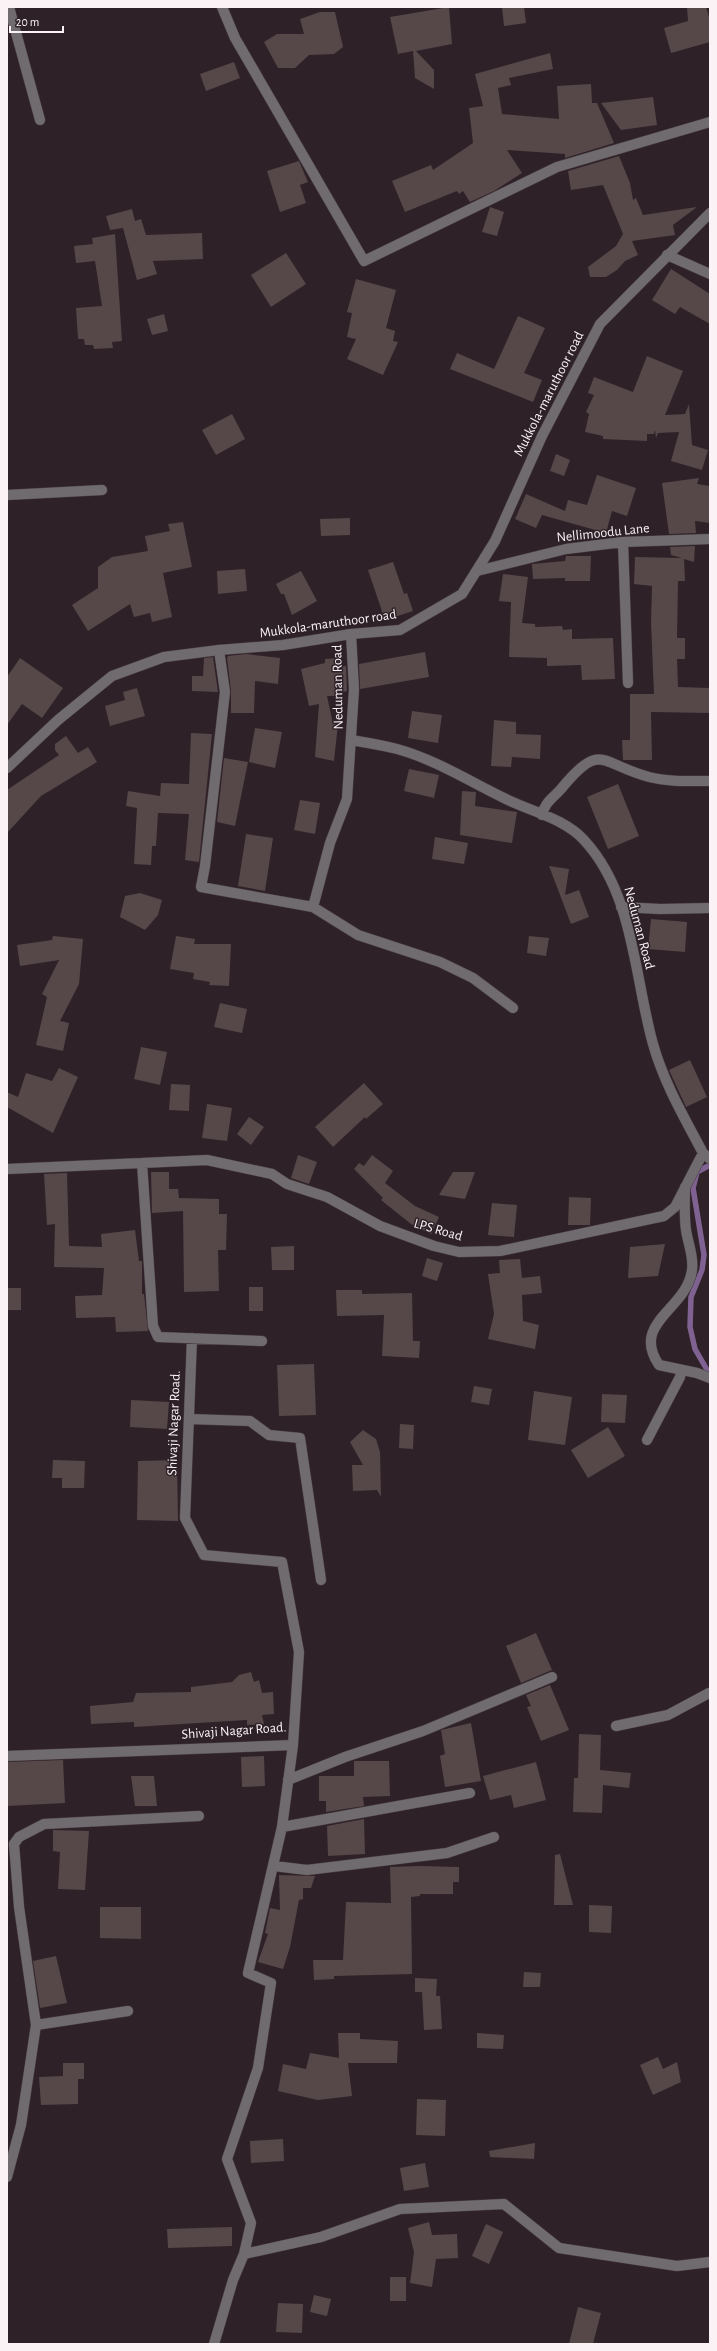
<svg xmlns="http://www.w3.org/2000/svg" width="717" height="2351" viewBox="0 0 717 2351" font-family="'Alegreya Sans',sans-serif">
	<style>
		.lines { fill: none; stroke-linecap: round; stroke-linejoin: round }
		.stream { stroke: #806292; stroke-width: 5.5 }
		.building { fill: #564749 }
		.minor-casing { stroke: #4b3f45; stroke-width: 11 }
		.tertiary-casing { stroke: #4b3f45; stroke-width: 11 }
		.minor { stroke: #6f6b6f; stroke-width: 10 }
		.tertiary { stroke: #6f6b6f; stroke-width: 10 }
		.labels { text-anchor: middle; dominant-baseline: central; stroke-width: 3; stroke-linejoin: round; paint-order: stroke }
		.street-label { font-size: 14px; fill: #faf2f5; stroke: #2e2228 }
	</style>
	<rect width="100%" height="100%" fill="#2e2228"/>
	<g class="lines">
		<path class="stream" d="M710,1165L697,1172L693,1188L704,1255L702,1270L691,1297L690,1327L695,1349L710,1375"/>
	</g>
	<path class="building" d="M449,7L452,44L416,51L434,70V89L415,78L413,51L398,54L390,17Z
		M502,7H524L526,23L504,26Z
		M687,7H706L710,20V42L671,53L664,28L688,21Z
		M320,12H335L343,47L334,54L309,55L295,68H278L264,42L277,34H304L300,19Z
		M550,53L553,69L509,78L511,85L498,88L502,114L559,119L557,86L591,84L592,103H597L614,143L565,158V154L507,150L522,173L494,191L470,202L463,191L459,194L457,191L405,212L392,181L431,165L433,170L473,143L469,108L483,106L475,74Z
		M234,62L240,78L206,91L200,74Z
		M653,97L657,125L621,130L601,103Z
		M619,156L630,183L633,200L636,198L643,215L697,207L673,225L675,235L632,241L638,255L625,261L617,270L606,277H590L588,267L616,246L623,234L603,185L571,190L568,171Z
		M299,161L308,182L300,185L306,203L280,212L267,171Z
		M490,207L504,212L497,236L482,232Z
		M132,209L135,221L141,219L146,235L202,233L203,259L153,261L157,274L137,280L123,228L110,230L106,216Z
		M115,234L122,341L112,342L113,348L94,349L93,345H85L84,339H78L76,308L102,306L95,261L76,263L74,246L93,244L92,238Z
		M286,253L306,284L271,307L251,275Z
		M671,269L710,294V324L680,307L675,314L652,300Z
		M356,279L396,290L386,328L395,331L393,341L398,342L383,375L347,359L356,339L347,337L352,313L347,312Z
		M164,314L168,331L152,335L147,319Z
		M518,316L545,328L524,373L542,380L533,402L450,369L457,353L494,369Z
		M647,356L683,371L665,415L685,414L689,404L692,445L708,450L702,470L671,461L679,432L658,433L656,438L655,430L654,434H647V441L603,439V436L585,432L589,414L586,412L594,395L588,393L594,377L633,392Z
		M232,414L245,439L216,455L202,430Z
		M556,454L570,460L564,476L550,471Z
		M597,475L636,488L627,516L612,511L606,533L542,515L536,528L515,519L526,494L565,511L568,500L587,505Z
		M699,478L697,484L710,486V523L695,521L696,533L669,534L662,483Z
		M350,518V535L321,536L320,519Z
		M183,522L192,567L163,573L172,617L152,622L150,613L134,617L130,604L88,631L72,605L98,588V567L112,557L148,551L145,536L170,531L168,524Z
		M695,546L694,562L684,559L685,581H678L677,638H685V659H677L678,687L710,688V713L651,712L652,760H623L622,740H630V694H654L651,623L652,586L634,584L635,557L682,558L671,555L670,547Z
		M566,556H591L590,581H565V578L533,579L532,564L565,561Z
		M393,562L404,594L407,593L413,611L385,620L368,570Z
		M245,569L247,591L218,594L217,571Z
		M301,571L317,601L292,615L284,594H281L276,584Z
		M503,574L528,577L522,623L535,624V627L562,626L563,630L572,629V639L613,638L615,679L582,680L581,665L547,666V658L509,657L511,602L499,601Z
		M425,652L429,677L360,689L359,664Z
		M246,654L280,658L278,684L255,681L254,713H231V691L227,658L228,656Z
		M213,657L218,692L192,691V676H203L204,658Z
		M20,658L63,688L42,718L22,704L7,725V677Z
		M341,658V667L346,666L347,691L343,692V696H327L333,724H338L334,761L315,757L319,704L309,706L301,669L325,663V659Z
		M137,688L145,716L110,726L105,706L125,700L123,692Z
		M412,711L442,715L438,743L408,738Z
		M494,720L516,722V734L541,735L540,759L512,757L511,767L491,766Z
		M255,728L282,732L275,768L249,762Z
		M191,733L212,734L199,862L185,860L189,814L158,813L156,846H152L151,865L134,864L137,808L126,806L128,791L160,796L161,783L189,784Z
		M66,736L78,753L88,747L97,762L41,796L7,833V790L59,755L55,750V744Z
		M224,758L248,762L235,826L217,822Z
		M409,769L439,775L434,798L404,791Z
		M618,784L639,836L608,849L587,797Z
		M462,791L476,792L475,806L517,812L512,843L460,835Z
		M300,800L320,803L315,834L294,830Z
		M246,834L273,838L265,891L238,886Z
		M435,837L468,843L464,864L432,859Z
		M549,866L569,869L565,895L579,890L589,917L571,924Z
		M140,893L162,900L158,915L145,930L120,917L125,896Z
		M651,919L687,922L685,952L648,949Z
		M53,936L83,939L79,984L60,1021L69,1023L63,1051L36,1045L47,997L42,994L59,960L20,966L17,945L52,940Z
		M176,936L195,939L194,944H231L229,986L209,985L210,982L193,979L194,973L170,969Z
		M529,936L549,938L546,956L527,953Z
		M220,1003L247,1009L242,1033L214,1027Z
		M141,1047L167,1052L160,1085L134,1079Z
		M690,1060L707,1097L686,1107L669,1070Z
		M59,1068L78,1077L53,1133L7,1107V1092L18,1097L26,1073L52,1081Z
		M364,1083L383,1104L366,1119L365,1117L333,1147L315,1127Z
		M171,1084L190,1085L189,1111L169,1110Z
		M207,1104L232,1108L227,1141L202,1138Z
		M249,1117L264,1127L251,1145L237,1134Z
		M298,1155L317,1162L309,1184L291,1178Z
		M372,1155L393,1171L385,1183L415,1206L439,1217L431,1234L411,1224L381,1200L383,1198L354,1169L359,1163L364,1166Z
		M151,1172H169V1189H178L179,1198L219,1199V1214H227L226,1250H218L219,1291L184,1292L183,1211L152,1213Z
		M453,1172H475L465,1199L439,1195Z
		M67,1173L69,1246L102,1247L101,1234L135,1230L139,1261H142V1294H144L148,1331L116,1332L115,1317L76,1318L75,1296L102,1295L104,1268L54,1267L55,1224L47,1225L44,1174Z
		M569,1197L591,1198L590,1225H568Z
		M492,1203L517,1205L514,1237L488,1235Z
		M665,1244L658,1276L628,1278L630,1247Z
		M294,1246V1270H272L271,1247Z
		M427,1258L443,1263L437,1281L422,1276Z
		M520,1259L522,1278L540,1276L542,1293L522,1295L523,1321L539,1325L535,1349L488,1339L494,1314L488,1274L500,1273L499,1260Z
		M249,1287H263V1311H249Z
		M7,1288H21V1310H7Z
		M336,1290H362V1294L412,1293L413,1341H420L419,1358L382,1356L384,1315L337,1316Z
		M314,1364L316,1415L279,1416L277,1365Z
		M474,1386L492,1389L489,1405L471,1402Z
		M534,1391L572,1397L565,1445L528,1440Z
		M602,1394L627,1395L625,1423L601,1422Z
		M131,1400L169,1402L167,1429L130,1427Z
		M400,1424L414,1425L413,1449L399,1448Z
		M608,1427L625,1456L588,1478L571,1450Z
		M363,1430L376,1439L380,1452L381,1497L377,1490L353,1491L352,1465H363L350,1442Z
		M53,1460L85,1461L84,1488H62V1478H52Z
		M177,1460L178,1521L137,1520L138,1461Z
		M536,1633L552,1670L521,1683L506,1646Z
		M251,1672L254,1682L259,1680L262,1693L273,1692L274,1714L262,1715L264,1724L247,1725V1720L134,1727V1722L91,1724L90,1706L133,1702L136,1693L191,1692V1687L232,1682L239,1675Z
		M550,1685L569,1730L541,1741L527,1707L531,1706L526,1695Z
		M471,1723L481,1781L445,1787L440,1756L445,1754L441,1730Z
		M579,1734L601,1735L600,1770L631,1773L629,1788L603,1785L602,1813L573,1812L574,1778H578Z
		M264,1756L265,1786L242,1787L241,1757Z
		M63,1760L65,1803L7,1806V1762Z
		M354,1761H389L390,1796L363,1797L364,1806L326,1812V1801H319V1776H354Z
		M536,1762L546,1800L514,1808L511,1795L490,1800L483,1776Z
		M131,1776H154L157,1806H135Z
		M364,1819L365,1854L328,1856L327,1826Z
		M53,1830L89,1831L85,1890L58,1889L60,1852L53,1851Z
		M560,1854L573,1905H554L555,1855Z
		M420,1866L459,1867V1882H453V1894H420V1896L411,1897L412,1974L334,1976V1979L314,1980L313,1960H343L346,1902L391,1903L390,1867Z
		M279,1875L315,1876L311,1888H303V1899L299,1900L290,1947L283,1969L258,1962L268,1934L265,1933L270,1908L280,1910Z
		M589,1905L612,1906L611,1933L589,1932Z
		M100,1907H141V1939L100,1938Z
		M56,1956L67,2003L40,2008L33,1961Z
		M524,1972L541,1973L540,1987H523Z
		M415,1978L437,1979L436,1996H440L442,2029L424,2030L422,1992H415Z
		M338,2033H360V2039L398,2041L397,2063H348L352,2096L318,2100L278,2091L283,2064L306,2069L310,2053L339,2058Z
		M477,2033L504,2035L503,2049L477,2048Z
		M658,2057L663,2069L677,2062L681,2082L653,2095L640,2065Z
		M63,2063H84V2079H78V2104L41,2105L39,2077L63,2076Z
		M417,2099L446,2100L445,2136L416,2135Z
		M283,2139L284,2161L251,2163L250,2141Z
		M535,2143L534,2159L490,2157L489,2151Z
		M425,2163L429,2187L404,2191L400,2168Z
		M429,2222L432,2235L457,2234L458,2258L436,2259L432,2287L410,2283L414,2252L408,2228Z
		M486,2224L503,2232L489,2264L472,2256Z
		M232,2227V2246L168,2248L167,2229Z
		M390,2277H406V2301H390Z
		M314,2295L331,2299L327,2316L310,2312Z
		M278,2303L303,2304L302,2333L276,2332Z
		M578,2307L601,2313L593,2344H569Z"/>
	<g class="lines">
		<defs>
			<path id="minor" d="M9,7L40,120
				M222,7L235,38L364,261L557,167L710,122
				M667,255L710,274
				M7,495L102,490
				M623,542L628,683
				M477,571L566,549L623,542L710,539
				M351,634L354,689L347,799L330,843L313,907L358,935L440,962L473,978L513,1008
				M219,650L225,692L205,866L201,887L313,907
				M352,740C367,743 382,745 397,749C434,759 469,781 504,798C529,811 564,818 584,840C634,894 634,976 653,1044C664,1083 684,1117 703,1153L710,1159
				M542,815C545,802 552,799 561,789C601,740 600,764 649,777C669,782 690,781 710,781
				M621,907L660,909L710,908
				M142,1163L207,1160L272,1174L287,1184L327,1197L380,1226L434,1246L459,1252L500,1251L664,1216L675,1207L703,1153
				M7,1169L142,1163L153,1326L158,1337L262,1341
				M685,1187C685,1201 684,1216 686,1230C688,1244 694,1256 692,1270C687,1310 630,1322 659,1365L697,1373L710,1378
				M189,1419L250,1421L269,1435L300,1438L321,1580
				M647,1440L680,1377L681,1371
				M616,1726L668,1715L709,1693
				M7,1756L293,1745L299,1652L282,1562L204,1555L185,1518L192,1338
				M288,1780L345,1757L423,1731L552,1677
				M282,1827L470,1793
				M274,1866L307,1870L447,1853L494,1837
				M36,2025L128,2011
				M7,2177L21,2125L36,2025L19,1907L14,1844L19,1837L44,1824L199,1816
				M244,2254L321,2237L400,2209L504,2204L559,2248L677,2266L710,2262
				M214,2344L233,2280L244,2254L251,2223L227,2159L258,2068L271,1983L248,1973L282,1827L293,1745"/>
			<path id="tertiary" d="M7,768L58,720L112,676L164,657L219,650L283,645L351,634L400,630L462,594L495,541L542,436L600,324L710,213"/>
		</defs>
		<use href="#minor" class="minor-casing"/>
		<use href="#tertiary" class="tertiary-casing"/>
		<use href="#minor" class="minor"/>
		<use href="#tertiary" class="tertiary"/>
	</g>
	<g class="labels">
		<g class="street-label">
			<text transform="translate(549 394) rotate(-63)">Mukkola-maruthoor road</text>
			<text transform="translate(603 533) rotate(-6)">Nellimoodu Lane</text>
			<text transform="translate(328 624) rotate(-8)">Mukkola-maruthoor road</text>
			<text transform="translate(338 687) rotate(-91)">Neduman Road</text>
			<text transform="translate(639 928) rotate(75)">Neduman Road</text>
			<text transform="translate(438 1230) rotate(16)">LPS Road</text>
			<text transform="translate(174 1423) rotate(-88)">Shivaji Nagar Road.</text>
			<text transform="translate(234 1731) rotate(-4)">Shivaji Nagar Road.</text>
		</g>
	</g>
	<rect width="717" height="2351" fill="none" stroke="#faf2f5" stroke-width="16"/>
	<path d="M10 26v6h53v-6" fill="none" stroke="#faf2f5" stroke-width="2"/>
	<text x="16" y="26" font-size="12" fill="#faf2f5" stroke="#2e2228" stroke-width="3" paint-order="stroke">20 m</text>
</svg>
